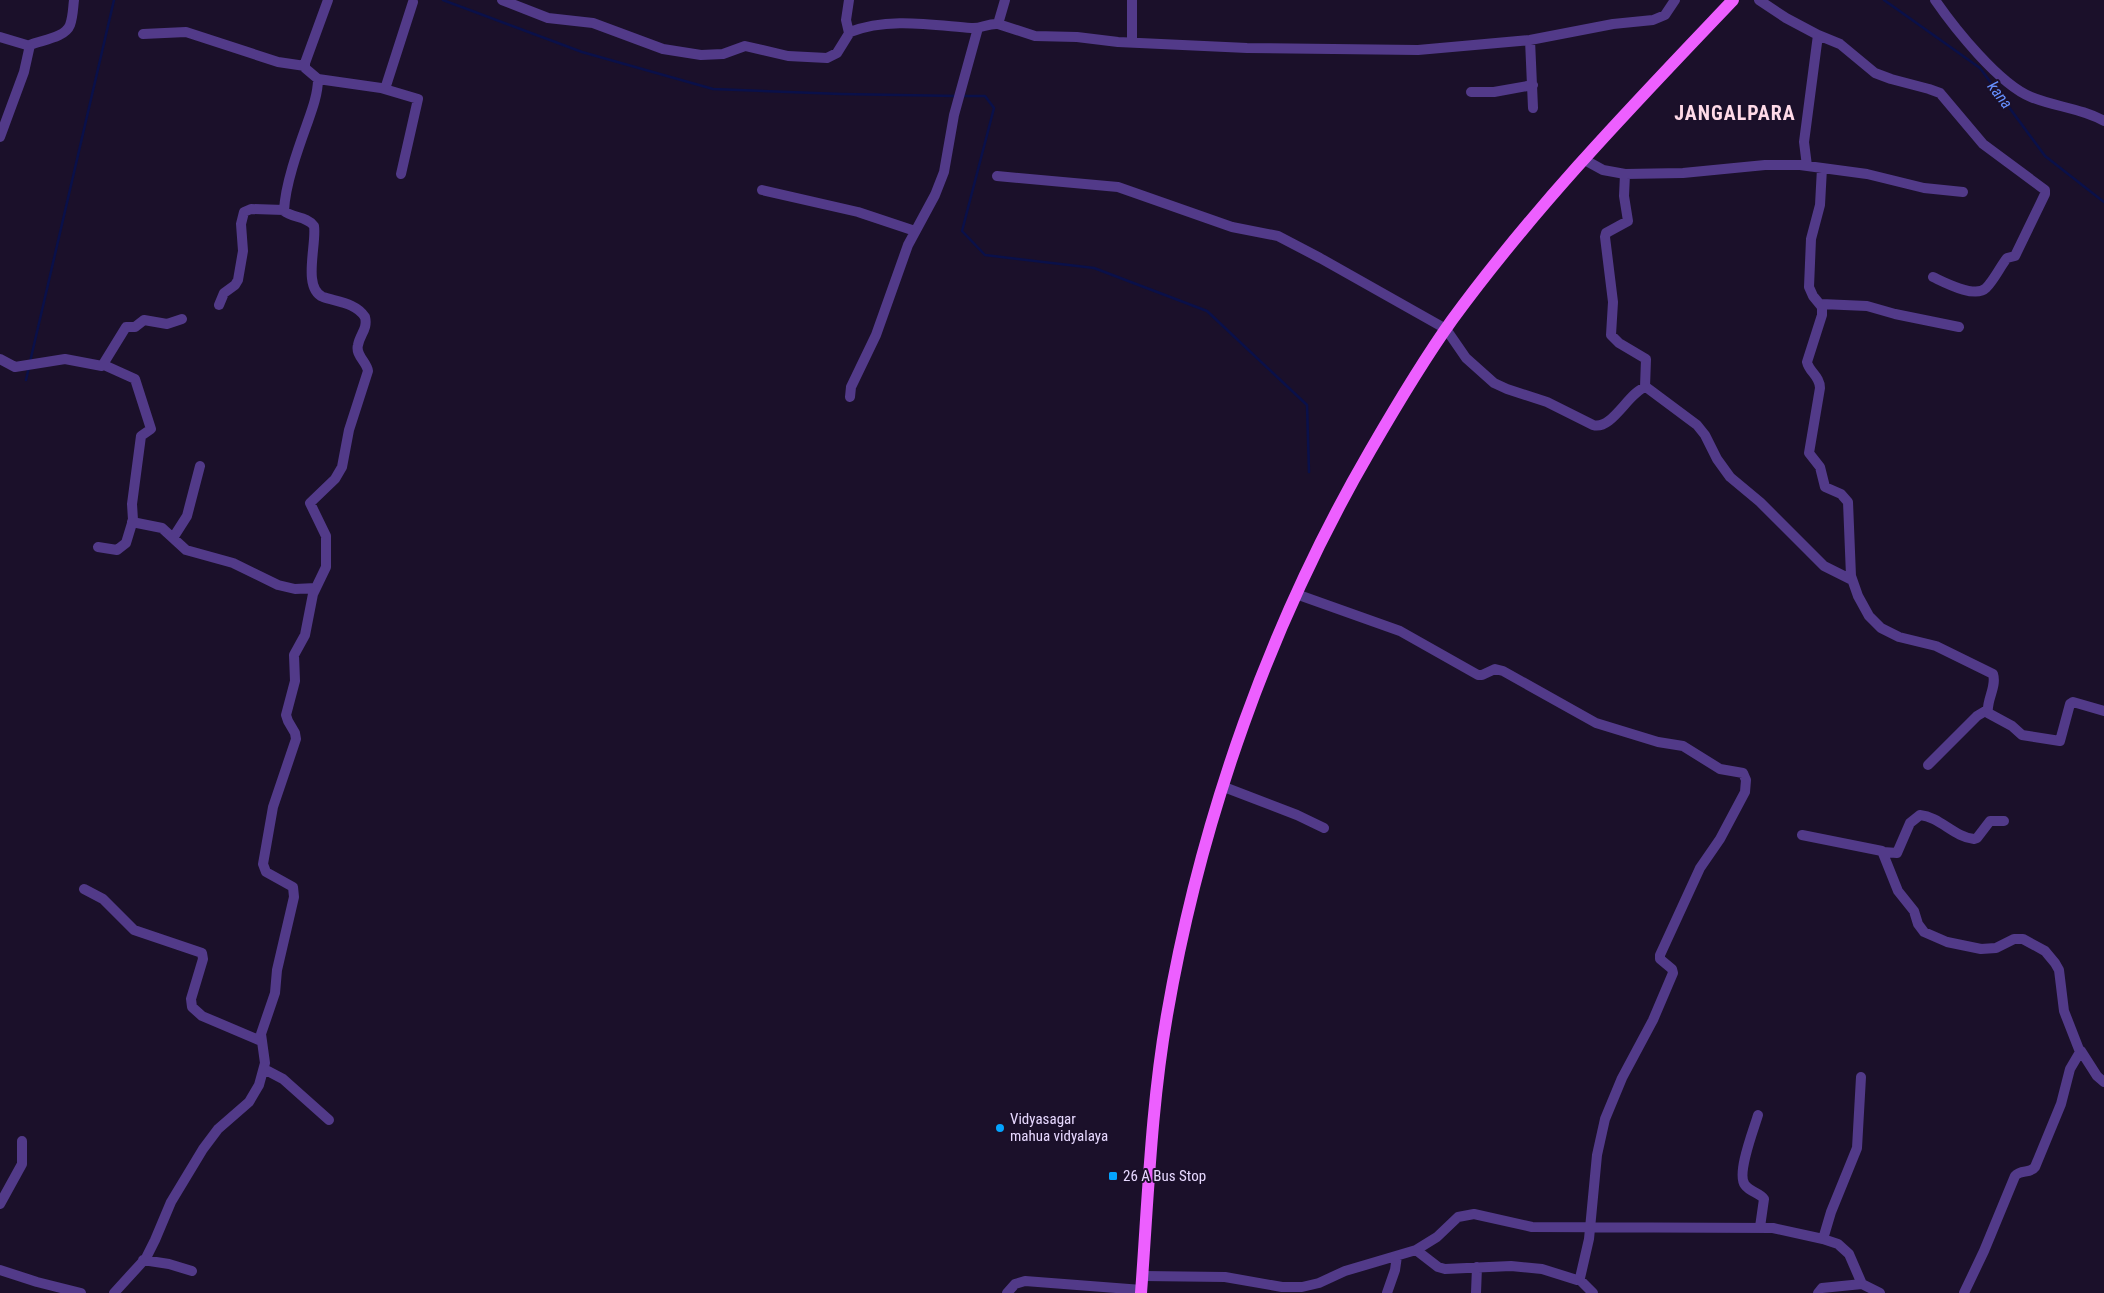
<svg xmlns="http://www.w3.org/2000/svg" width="2104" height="1293" viewBox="0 0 2104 1293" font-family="'Roboto Condensed',sans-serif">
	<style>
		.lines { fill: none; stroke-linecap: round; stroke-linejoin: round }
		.stream { stroke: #0a1049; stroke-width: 2.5 }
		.minor { stroke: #523a89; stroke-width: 10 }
		.major { stroke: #ed5fff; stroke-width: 12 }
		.poi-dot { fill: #04a4ff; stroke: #1b102a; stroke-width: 2 }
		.labels { text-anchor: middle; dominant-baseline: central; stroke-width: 4; stroke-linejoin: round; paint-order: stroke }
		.poi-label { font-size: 15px; fill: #e7d8ff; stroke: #1b102a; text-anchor: start }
		.water-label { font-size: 16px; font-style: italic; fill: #6690ff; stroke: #1b102a }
		.district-label { font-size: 20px; font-weight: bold; letter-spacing: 1px; fill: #ffdae8; stroke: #1b102a }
	</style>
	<rect width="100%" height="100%" fill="#1b102a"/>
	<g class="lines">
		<path class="stream" d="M443,0L582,52L713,89L841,94L957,96
			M1884,0L1980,68L2045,156L2104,202
			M963,96H985L994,108L962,231L985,255L1094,268L1207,311L1307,405L1309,472
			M30,362L114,0
			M26,380L29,367"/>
		<path class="minor" d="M502,0L548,18L593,23L663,49L701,55L723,54L745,46L788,56L827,58L837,53L850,32C888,17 932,25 971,28C981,29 988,23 998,24L1035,36L1077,37L1118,42L1247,48L1418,50L1530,40L1613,24L1653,20L1665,15L1675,0
			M849,0L846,20L849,33
			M1132,0V43
			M1759,0L1786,18L1818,35L1804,142L1807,166
			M1935,0C1955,29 1999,84 2031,97C2055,107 2081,108 2104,121
			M998,24L1005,0
			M143,34L186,32L278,62L305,66
			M1818,35L1840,44L1875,73L1891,79L1929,89L1940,93L1983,144L2045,190V194L2015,256L2007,258C2000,267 1994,280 1986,288C1975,299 1944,282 1933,277
			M0,37L30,46
			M1530,40L1533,108
			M318,79L381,88L418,99L401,174
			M385,89L413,2
			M1471,92H1494L1533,85
			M0,137L24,72L30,45C41,40 65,38 70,25C73,17 73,8 74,0
			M1583,159L1603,170L1625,174L1683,173L1765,165H1800L1867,174L1924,188L1963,192
			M1822,168L1820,205L1811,239L1809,287L1813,296L1822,307V315L1807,362C1809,372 1820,376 1820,388L1809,453L1820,467L1825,487L1841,494L1848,502L1851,576L1858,596L1869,616L1881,628L1899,637L1936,646L1993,674C1997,687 1986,700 1988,713L2012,726L2022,735L2060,741L2070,704L2073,702L2104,711
			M1625,174L1624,196L1628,221L1606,233L1605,237L1613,302L1611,335L1619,343L1646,359L1645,387
			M997,176L1118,187L1232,227L1278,236L1320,258L1446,329L1466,358L1494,383L1507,389L1547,402L1593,425C1612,431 1629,391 1646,387L1697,425L1705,435L1717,459L1730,477L1760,502L1824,566L1852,580
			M762,190L858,212L915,231
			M1821,304L1867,306L1895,314L1959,327
			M219,305L224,293L235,285L238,280L243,251L241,224L244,212L251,209L284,210
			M0,359L15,367L65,359L102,366L126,327H135L144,320L167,324L182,319
			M850,397L851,387L876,335L908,245L935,195L944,172L954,115L978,28
			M132,522L162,528L186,550L233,563L278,585L295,589L316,588
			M173,538L187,516L200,466
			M98,547L117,550L126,543L133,520L132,504L141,436L151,429L135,379L104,365
			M1296,594L1400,631L1478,675H1482L1495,669L1503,671L1596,723L1658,742L1683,746L1720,769L1743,773L1746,780L1745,792L1720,839L1700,868L1660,955V959L1672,969L1673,973L1653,1020L1622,1078L1605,1119L1597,1155L1589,1239L1580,1278L1577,1280L1542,1269L1511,1266L1445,1269L1438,1267L1416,1250
			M1928,765L1977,716L1987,710
			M1224,787L1297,815L1324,828
			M1802,835L1882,851L1898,891L1914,911L1918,924L1924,932L1947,942L1981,949L1996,948L2014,939H2023L2045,951L2055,963L2059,970L2064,1011L2080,1052L2070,1069L2061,1104L2035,1167C2030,1174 2021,1169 2015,1176L1984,1251L1964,1293
			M1883,852L1897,853L1910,823L1920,815C1940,817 1954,837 1974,839L1977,838L1990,821H2004
			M84,889L103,899L134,930L202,953L203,959L191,999L192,1007L202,1016L261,1041
			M2081,1051L2097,1076L2104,1082
			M264,1069L283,1079L329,1120
			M1758,1115C1754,1129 1736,1174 1745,1185C1750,1192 1760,1193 1764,1199L1760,1227
			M0,1204L22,1164V1141
			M1823,1239L1831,1212L1857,1148L1861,1077
			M143,1260L169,1264L192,1271
			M0,1270L37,1282L81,1293
			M1143,1276L1225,1277L1282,1287H1302L1319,1283L1345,1271L1416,1250L1437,1237L1458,1217L1474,1214L1532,1227L1773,1228L1823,1239L1838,1244L1849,1254L1862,1284L1880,1293
			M1579,1279L1593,1293
			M114,1293L146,1258L155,1240L171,1202L203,1149L218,1129L249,1102L259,1085L265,1063L261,1034L275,993L277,970L294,897L293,887L266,872L263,864L273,807L296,739L295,733L288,721L286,715L295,681L294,655L305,635L313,594L326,567V536L310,503L335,479L342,467L349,430L368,371C367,362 355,355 358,345C360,334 368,329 365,317C356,303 338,302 323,297C302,288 317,244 314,226C307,216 292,218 284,211C285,185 298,149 307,124C312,110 318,94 318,79L305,68V63L328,0
			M1007,1293L1015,1284L1025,1281L1142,1290
			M1387,1293L1395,1270L1397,1256
			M1476,1293L1477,1267
			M1818,1293L1822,1288L1862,1284"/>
		<path class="major" d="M1141,1293C1148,1200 1151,1107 1167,1015C1201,818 1270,623 1370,451C1396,406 1422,362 1452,320C1536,205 1635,103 1733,0"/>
	</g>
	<g class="poi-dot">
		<circle cx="1000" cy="1128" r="5"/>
		<rect x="1108" y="1171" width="10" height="10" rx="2.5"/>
	</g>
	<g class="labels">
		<g class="poi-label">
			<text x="1010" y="1119">Vidyasagar<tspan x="1010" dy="17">mahua vidyalaya</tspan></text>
			<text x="1123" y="1176">26 A Bus Stop</text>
		</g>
		<g class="water-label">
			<text transform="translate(2000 95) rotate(53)">kana</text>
		</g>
		<g class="district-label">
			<text x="1735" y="113">JANGALPARA</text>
		</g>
	</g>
</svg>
